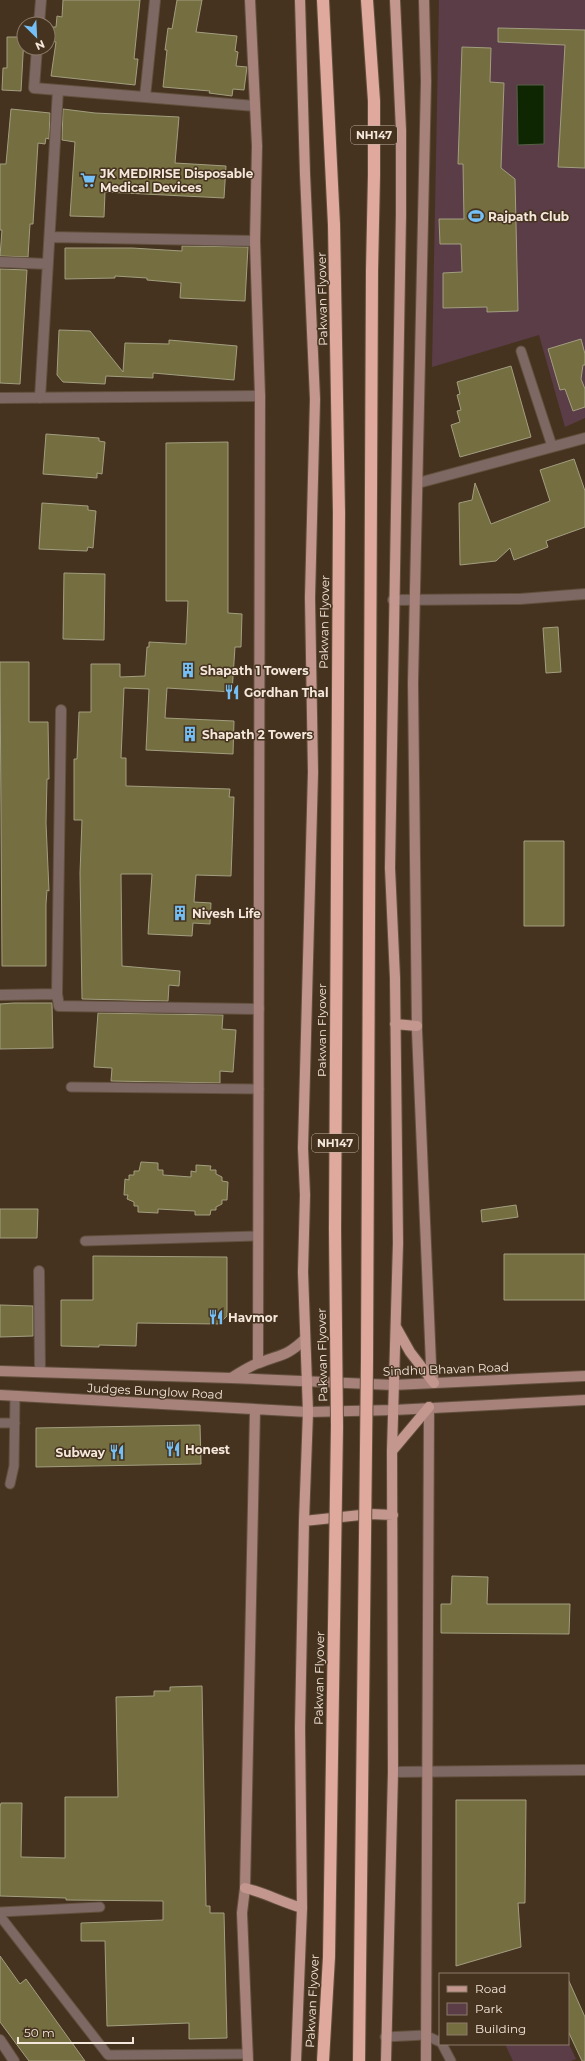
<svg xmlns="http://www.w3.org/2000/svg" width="585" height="2061" viewBox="0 0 585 2061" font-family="Montserrat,sans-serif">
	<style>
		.green { fill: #5b3d48 }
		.water { fill: #0f2603; stroke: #546044 }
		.building { fill: #756e40; stroke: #a29e80 }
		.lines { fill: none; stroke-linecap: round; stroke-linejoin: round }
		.lane-casing { stroke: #62503d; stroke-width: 11 }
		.street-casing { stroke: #62503d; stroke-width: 12 }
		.secondary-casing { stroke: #62503d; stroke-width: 12 }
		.primary-casing { stroke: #62503d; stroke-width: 12 }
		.highway-casing { stroke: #62503d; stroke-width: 14 }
		.lane { stroke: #7e6863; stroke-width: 9 }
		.street { stroke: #7e6863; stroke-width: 10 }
		.secondary { stroke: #a6827b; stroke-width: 10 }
		.primary { stroke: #c4978e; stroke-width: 10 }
		.highway { stroke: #dfa99e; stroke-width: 12 }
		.highway-bridge-casing { stroke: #62503d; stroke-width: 14; stroke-linecap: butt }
		.highway-bridge { stroke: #dfa99e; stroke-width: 12 }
		.labels { text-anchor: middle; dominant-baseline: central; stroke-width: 3; stroke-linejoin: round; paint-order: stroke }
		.shield { fill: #46331f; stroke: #c0b1a3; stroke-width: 1 }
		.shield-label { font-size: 11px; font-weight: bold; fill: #f4e7db }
		.poi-label { font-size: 12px; font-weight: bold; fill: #f4e7db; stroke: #46331f; text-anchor: start }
		.street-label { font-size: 12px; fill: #f4e7db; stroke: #46331f }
	</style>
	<rect width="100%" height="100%" fill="#46331f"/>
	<path class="green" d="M439,0H585V418L565,427L539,335L432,367Z
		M568,2042L576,2059L571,2061H513L505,2044H568Z"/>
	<path class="water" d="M517,85H544V144L518,145Z"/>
	<path class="building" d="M63,0H140L134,59H138L135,85L51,76L56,42L51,41L53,27H56L57,16L62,17Z
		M177,0H202L196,32L237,36L235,51L238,52L236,66L247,67L244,90L233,89L232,96L209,93L210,91L163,87L167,50H165L168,28L172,29Z
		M498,28L585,30V168L558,167L565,45L498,42Z
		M7,37H24L21,91L2,90L3,68H7Z
		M462,47L491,48L490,82L504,83L501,168L515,179L518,311L487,312V307L443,308V273L462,272L461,244H440L439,219H464L463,164H458Z
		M11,109L50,113L49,139L46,138L45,144L38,143L33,224H30L28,257L0,256L2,230H0V164H6Z
		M63,109L95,113L179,117L175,163L226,166L224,198L105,192L104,217L70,216L75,142L62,140Z
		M182,246L248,247L245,301L180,298L181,283L147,280V278L115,276V278L65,279V248H132L182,251Z
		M0,269L27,270L20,384L0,383Z
		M59,330L90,331L123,372L125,343L169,344V340L237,346L234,380L153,373V378L106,376L105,384L63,382L57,375Z
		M581,339L585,354V365H583L581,379L585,389V407L573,411L565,389L560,390L548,349Z
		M511,366L531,437L460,457L451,425L460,422L457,411L461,410L457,395L460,394L457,382Z
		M46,434L99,438V441L105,442L102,474L97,473V478L43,474Z
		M228,442V613L242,614L241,647H235L232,692L167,688L165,718L234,721L233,754L146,750L149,689L124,688L121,758H126V786L230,789L229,797H234L231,876L196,875L194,902L211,903L210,924L193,923L192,936L148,934L152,874H121L122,966L180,971L179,986L169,985L168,1001L82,999L80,873L82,820H74V759H77L79,712H91V664H120V677L145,676L147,647H149V642L186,644L188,601H166V443Z
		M574,459L585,491V527L546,541L548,547L514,560L510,548L496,561L460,565L459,503L472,500L475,483L491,524L550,501L540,470Z
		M42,503L88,506V510L96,511L93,548L88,547L87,551L39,549Z
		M64,573L105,574L104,640L63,639Z
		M558,627L561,672L546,673L543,628Z
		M0,662H29V722H48L49,779H47L46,823L49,891L47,890L46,904V966H2Z
		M524,841H564V926H524Z
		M14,1003H52L53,1048L0,1049V1004Z
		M98,1013L223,1015L222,1029L236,1030L233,1072L220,1071V1083L111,1081L112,1068L94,1067Z
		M141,1162L158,1163V1170H163V1175L191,1177V1171L196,1172V1165L211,1166L210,1170H216V1174L222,1177V1181L228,1182L227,1200H222V1204L216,1207V1210H211L210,1215H195V1211L158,1209V1213L138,1212V1206H134V1202L127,1199L128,1195H124L125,1179L129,1180V1175H134V1171H139Z
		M516,1205L518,1217L482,1222L481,1210Z
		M0,1209H38L37,1238H0Z
		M504,1254H585V1300H504Z
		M93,1256L227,1257V1316L219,1324L137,1323L136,1346L99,1345V1347L61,1346V1300H93Z
		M0,1305L33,1306V1336L0,1337Z
		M200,1425L201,1464L36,1467V1428Z
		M452,1576L488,1577L487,1604H570L569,1634L441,1633V1604H451Z
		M202,1686L206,1906H210V1913H224L227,2038L189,2039V2023L107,2026L105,1941H81V1923L163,1920V1901L66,1900V1898L0,1896V1807L1,1803H22L21,1857L65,1858V1797H118L116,1697L154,1696V1691H170V1687Z
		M456,1800H526L525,1903H518L521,1947L456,1966Z
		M0,1956L20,1984L26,1979L85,2061H29L0,2022Z
		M568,1979L585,2017V2061H582L568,2031Z"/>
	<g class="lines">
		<defs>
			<path id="lane" d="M521,351L552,446
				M71,1087L259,1089
				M85,1241L258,1236
				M0,1423H15
				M10,1484L14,1466L15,1396
				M0,1912L100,1907
				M0,1916L108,2055L248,2054
				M385,2037L425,2035L440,2042
				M442,2044L451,2061"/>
			<path id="street" d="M39,24L41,0
				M37,48L34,88L255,106
				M145,97L155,0
				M50,237L255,241
				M0,262L48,264
				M0,398L260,396
				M40,398L58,90
				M418,483L585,438
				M393,600L520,599L585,594
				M57,994L59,1006L259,1009
				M0,995L57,994L61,710
				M39,1271L40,1371
				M393,1772L585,1770
				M0,2040L14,2061"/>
			<path id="secondary" d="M250,0L257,146L255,241L260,396L258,1363
				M424,0L426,81L413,683L417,1031L431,1364L434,1383
				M0,1371L231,1378L393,1385L585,1376
				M231,1378C240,1373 249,1366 259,1363C281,1354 286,1357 305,1339
				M0,1395L308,1412L394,1410L585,1400
				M248,2061L242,1913L245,1888L255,1410
				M426,2061L429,1407"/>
			<path id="primary" d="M395,1024L417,1026
				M396,1327L410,1352L434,1383
				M392,1451L429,1407
				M304,1521L370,1514L393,1515
				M245,1888C265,1893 282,1902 302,1908
				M296,2061L302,1908L300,1728L304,1521L308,1412L303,1272L305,1195L303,1148L313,772L310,598L315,399L305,174L300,0
				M386,2061L393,1772L392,1451L398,1243L395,978L390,868L401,214V130L395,0"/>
			<path id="highway" d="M323,0L334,225
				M367,0L374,101V175L372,271"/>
		</defs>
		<use href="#lane" class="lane-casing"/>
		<use href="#street" class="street-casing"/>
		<use href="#secondary" class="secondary-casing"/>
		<use href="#primary" class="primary-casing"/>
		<use href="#highway" class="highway-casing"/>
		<use href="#lane" class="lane"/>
		<use href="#street" class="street"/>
		<use href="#secondary" class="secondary"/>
		<use href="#primary" class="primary"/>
		<use href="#highway" class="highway"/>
		<defs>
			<path id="highway-bridge" d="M323,2061L329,1957L337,1426L335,1230L339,513L334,225
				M359,2061L367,1361L372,271"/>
		</defs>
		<use href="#highway-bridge" class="highway-bridge-casing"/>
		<use href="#highway-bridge" class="highway-bridge"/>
	</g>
	<defs>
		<symbol id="supermarket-bare" viewBox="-9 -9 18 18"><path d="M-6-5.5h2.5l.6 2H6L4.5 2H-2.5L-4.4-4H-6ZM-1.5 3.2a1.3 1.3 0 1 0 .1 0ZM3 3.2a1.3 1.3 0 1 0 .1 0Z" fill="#74c0f6" stroke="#46331f" stroke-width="2.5" paint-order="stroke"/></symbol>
		<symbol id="stadium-bare" viewBox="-9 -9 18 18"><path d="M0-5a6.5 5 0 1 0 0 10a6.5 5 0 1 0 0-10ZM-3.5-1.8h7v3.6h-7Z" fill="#74c0f6" stroke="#46331f" stroke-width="2.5" paint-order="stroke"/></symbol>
		<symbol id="building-bare" viewBox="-9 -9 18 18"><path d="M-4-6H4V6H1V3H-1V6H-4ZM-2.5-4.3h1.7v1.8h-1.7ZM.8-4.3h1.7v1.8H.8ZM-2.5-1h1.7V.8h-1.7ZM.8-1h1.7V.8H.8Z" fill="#74c0f6" stroke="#46331f" stroke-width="2.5" paint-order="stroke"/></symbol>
		<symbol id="restaurant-bare" viewBox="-9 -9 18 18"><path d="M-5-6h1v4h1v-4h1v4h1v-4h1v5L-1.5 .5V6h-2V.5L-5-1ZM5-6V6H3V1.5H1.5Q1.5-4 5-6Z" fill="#74c0f6" stroke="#46331f" stroke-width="2.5" paint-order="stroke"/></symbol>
	</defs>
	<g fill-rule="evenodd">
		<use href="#supermarket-bare" x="77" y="169" width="22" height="22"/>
		<use href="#stadium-bare" x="465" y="205" width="22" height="22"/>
		<use href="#building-bare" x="177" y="659" width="22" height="22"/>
		<use href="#restaurant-bare" x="221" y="681" width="22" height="22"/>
		<use href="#building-bare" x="179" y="723" width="22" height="22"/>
		<use href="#building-bare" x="169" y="902" width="22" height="22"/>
		<use href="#restaurant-bare" x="205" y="1306" width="22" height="22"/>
		<use href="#restaurant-bare" x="162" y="1438" width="22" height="22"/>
		<use href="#restaurant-bare" x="106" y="1441" width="22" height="22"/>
	</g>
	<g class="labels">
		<g class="shield">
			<rect x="351" y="126" width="46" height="18" rx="3"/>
			<rect x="312" y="1134" width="46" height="18" rx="3"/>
		</g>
		<g class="shield-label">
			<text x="374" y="135">NH147</text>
			<text x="335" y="1143">NH147</text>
		</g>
		<g class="poi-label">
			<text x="100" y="173">JK MEDIRISE Disposable<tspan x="100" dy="14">Medical Devices</tspan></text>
			<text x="488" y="216">Rajpath Club</text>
			<text x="200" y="670">Shapath 1 Towers</text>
			<text x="244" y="692">Gordhan Thal</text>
			<text x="202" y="734">Shapath 2 Towers</text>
			<text x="192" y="913">Nivesh Life</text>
			<text x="228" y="1317">Havmor</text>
			<text x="185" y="1449">Honest</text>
			<text x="105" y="1452" text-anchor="end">Subway</text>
		</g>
		<g class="street-label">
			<text transform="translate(322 299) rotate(-91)">Pakwan Flyover</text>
			<text transform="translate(324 622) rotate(-89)">Pakwan Flyover</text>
			<text transform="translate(321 1030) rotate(-90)">Pakwan Flyover</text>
			<text transform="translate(322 1355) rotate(-91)">Pakwan Flyover</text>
			<text transform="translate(446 1369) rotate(-2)">Sindhu Bhavan Road</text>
			<text transform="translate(155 1391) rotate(3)">Judges Bunglow Road</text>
			<text transform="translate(319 1678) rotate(-89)">Pakwan Flyover</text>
			<text transform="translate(312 2001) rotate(-87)">Pakwan Flyover</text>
		</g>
	</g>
	<rect x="439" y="1973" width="130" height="72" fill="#46331f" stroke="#8c7b6a"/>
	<rect x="447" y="1986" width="20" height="6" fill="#c4978e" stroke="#8c7b6a"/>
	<text x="475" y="1993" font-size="12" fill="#f4e7db">Road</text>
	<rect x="447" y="2003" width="20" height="12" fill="#5b3d48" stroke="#8c7b6a"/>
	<text x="475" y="2013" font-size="12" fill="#f4e7db">Park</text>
	<rect x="447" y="2023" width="20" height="12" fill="#756e40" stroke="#8c7b6a"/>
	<text x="475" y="2033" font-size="12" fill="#f4e7db">Building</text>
	<g transform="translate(36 36) rotate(156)"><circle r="19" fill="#46331f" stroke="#8c7b6a"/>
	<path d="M0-3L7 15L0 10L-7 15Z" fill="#74c0f6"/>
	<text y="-6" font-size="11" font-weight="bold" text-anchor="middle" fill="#f4e7db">N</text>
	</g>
	<path d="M18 2037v6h115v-6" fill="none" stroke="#f4e7db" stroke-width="2"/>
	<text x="24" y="2037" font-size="12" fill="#f4e7db" stroke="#46331f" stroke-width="3" paint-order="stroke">50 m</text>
</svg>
